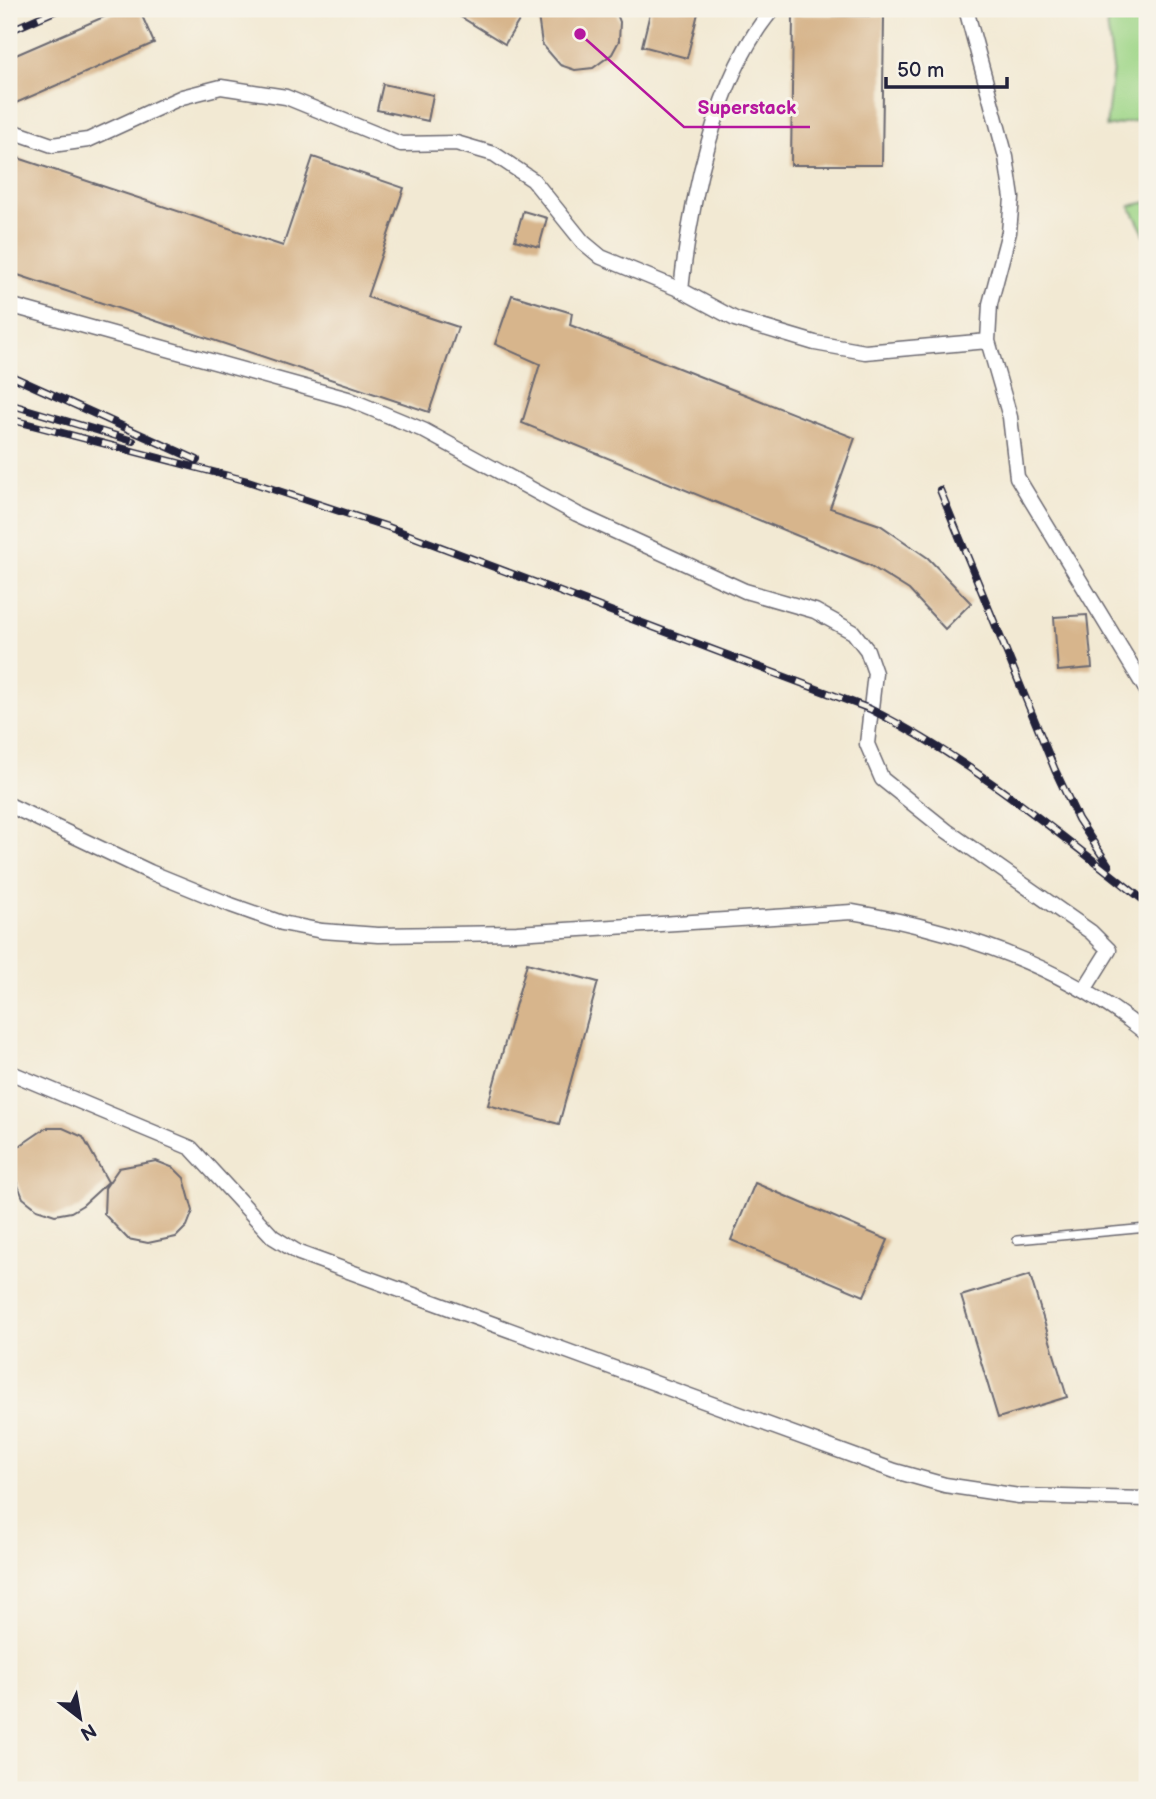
<svg xmlns="http://www.w3.org/2000/svg" width="1156" height="1799" viewBox="0 0 1156 1799" font-family="'Balsamiq Sans',sans-serif">
	<style>
		.green { fill: #9fd688; stroke: #607c62; stroke-width: 2 }
		.building { fill: #d7b58c }
		.lines { fill: none; stroke-linecap: round; stroke-linejoin: round }
		.service-casing { stroke: #6b6870; stroke-width: 10 }
		.minor-casing { stroke: #6b6870; stroke-width: 17 }
		.service { stroke: #fff; stroke-width: 7 }
		.minor { stroke: #fff; stroke-width: 14 }
		.rail-casing { stroke: #22223b; stroke-width: 8 }
		.rail { stroke: #f7f3e8; stroke-width: 5; stroke-dasharray: 16; stroke-linecap: butt }
		.leader { fill: none; stroke: #b5179e; stroke-width: 2.5 }
		.callout-dot { fill: #b5179e; stroke: #f7f3e8; stroke-width: 2.5 }
		.callout-label { font-size: 19px; text-anchor: middle; font-weight: bold; fill: #b5179e; stroke: #f7f3e8; stroke-width: 6; stroke-linejoin: round; paint-order: stroke }
	</style>
	<rect width="100%" height="100%" fill="#f7f3e8"/>
	<filter id="ink" filterUnits="userSpaceOnUse"><feTurbulence type="fractalNoise" baseFrequency=".0143" numOctaves="2"/><feDisplacementMap in="SourceGraphic" scale="14" xChannelSelector="R" yChannelSelector="G"/><feConvolveMatrix kernelMatrix="1 2 1 2 8 2 1 2 1" color-interpolation-filters="sRGB"/></filter>
	<filter id="wash" filterUnits="userSpaceOnUse"><feTurbulence type="fractalNoise" baseFrequency=".00686" numOctaves="4" result="noise"/><feDisplacementMap in="SourceGraphic" scale="28" xChannelSelector="R" yChannelSelector="G"/><feGaussianBlur stdDeviation="1.57" result="paint"/><feColorMatrix in="noise" values="0 0 0 0 0 0 0 0 0 0 0 0 0 0 0 0 0 1.4 0 .05"/><feComposite in="paint" operator="in"/></filter>
	<g filter="url(#wash)">
		<rect width="100%" height="100%" fill="#f2e9d3"/>
		<path class="green" d="M1105,9H1147V118L1106,127L1113,68Z
			M1147,202V240L1130,206Z"/>
		<g id="blocks">
			<path class="building" d="M122,9H139L154,43L9,106V58Z
				M448,9H526L505,44Z
				M537,9H615L620,22L619,41L612,54L593,68L575,70L560,65L542,44Z
				M651,9H699L687,58L642,46Z
				M793,15L884,16L882,165H791Z
				M383,84L433,95L428,121L377,110Z
				M9,155L283,246L313,157L404,188L367,297L458,327L429,412L9,272Z
				M523,211L547,218L539,247L515,240Z
				M512,295L572,313L570,325L855,438L830,508L880,525L928,558L971,603L945,629L909,590L869,565L522,423L540,364L495,344Z
				M1087,615L1092,668L1058,671L1054,617Z
				M527,963L598,982L559,1124L488,1105Z
				M46,1128H63L83,1137L108,1182L83,1205L71,1212L55,1215L37,1209L23,1198L9,1162V1145L18,1147Z
				M156,1161L174,1168L184,1178L193,1211L187,1226L176,1237L148,1243L128,1239L104,1214L105,1188L119,1168Z
				M755,1183L888,1240L864,1296L731,1240Z
				M1030,1275L1067,1397L998,1418L961,1296Z"/>
		</g>
	</g>
	<g filter="url(#ink)">
		<use href="#blocks" fill-opacity="0" stroke="#6b6870" stroke-width="2"/>
		<g class="lines">
			<defs>
				<path id="service" d="M1017,1240L1147,1228"/>
				<path id="minor" d="M966,9L1006,157L1012,198L1009,232L990,304L988,341L1010,417L1017,477L1147,691
					M9,130L52,145L88,140L182,97L221,87L286,97L401,144L456,143L494,154L533,180L583,242L601,257L681,290L735,319L815,343L865,352L988,341
					M681,290C690,204 715,76 773,9
					M9,305L348,399L423,430L577,514L745,591L815,611L853,632L867,650L875,673L867,744L882,779L947,831L1091,932L1109,950L1084,990
					M9,805L150,872L231,905L282,923L322,931L378,935L517,933L852,912C959,930 1063,965 1147,1034
					M9,1072L191,1148L273,1237L299,1253L895,1471L945,1485L1019,1496L1147,1499"/>
			</defs>
			<use href="#service" class="service-casing"/>
			<use href="#minor" class="minor-casing"/>
			<use href="#service" class="service"/>
			<use href="#minor" class="minor"/>
			<defs>
				<path id="rail" d="M9,31L59,9
					M9,375L197,460
					M9,404L133,441
					M9,419L248,481L388,527L870,709C972,760 1058,833 1147,903
					M940,490L1055,770L1078,819L1109,866"/>
			</defs>
			<use href="#rail" class="rail-casing"/>
			<use href="#rail" class="rail"/>
		</g>
	</g>
	<path class="leader" d="M580 34L684 127H810"/>
	<circle class="callout-dot" cx="580" cy="34" r="7"/>
	<g class="callout-label">
		<text x="747" y="114">Superstack</text>
	</g>
	<rect width="1156" height="1799" fill="none" stroke="#f7f3e8" stroke-width="35"/>
	<g transform="translate(80 1718) rotate(149)" stroke="#f7f3e8" stroke-width="5" paint-order="stroke">
	<path d="M0-5L12 26L0 18L-12 26Z" fill="#22223b"/>
	<text y="-10" font-size="19" font-weight="bold" text-anchor="middle" fill="#22223b">N</text>
	</g>
	<path d="M886 77v10h121v-10" fill="none" stroke="#22223b" stroke-width="3.5"/>
	<text x="897" y="77" font-size="21" fill="#22223b" stroke="#f7f3e8" stroke-width="5" paint-order="stroke">50 m</text>
</svg>
